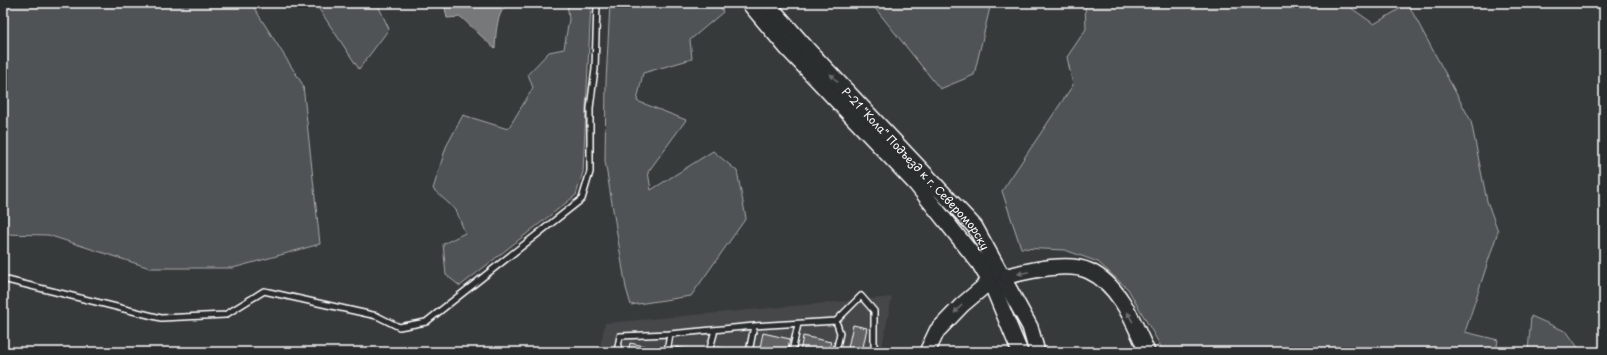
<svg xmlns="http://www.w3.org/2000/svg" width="1607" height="355" viewBox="0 0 1607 355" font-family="'Playpen Sans',sans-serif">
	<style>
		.built { fill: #444748 }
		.green { fill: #505354; stroke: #a8a9aa }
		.water { fill: #767879; stroke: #adaeaf }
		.building { fill: #636465; stroke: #fff }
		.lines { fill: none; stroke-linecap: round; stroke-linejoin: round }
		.service-casing { stroke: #fff; stroke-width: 8 }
		.primary-casing { stroke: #fff; stroke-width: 18 }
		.service { stroke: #2a2d2e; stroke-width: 5 }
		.primary { stroke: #2a2d2e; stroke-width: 15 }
		.oneway { fill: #6a6c6d }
		.labels { text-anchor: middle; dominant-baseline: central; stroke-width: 4; stroke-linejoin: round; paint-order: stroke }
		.street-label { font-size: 11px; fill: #fff; stroke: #2a2d2e }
	</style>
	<rect width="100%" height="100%" fill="#373a3b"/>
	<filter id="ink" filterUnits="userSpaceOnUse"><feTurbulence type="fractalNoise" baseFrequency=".025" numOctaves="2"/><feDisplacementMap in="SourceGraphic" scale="8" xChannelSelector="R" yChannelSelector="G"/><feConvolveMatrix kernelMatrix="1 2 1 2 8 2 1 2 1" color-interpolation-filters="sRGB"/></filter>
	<g filter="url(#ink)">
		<path class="built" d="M892,297L881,352H599L605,323Z"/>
		<path class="green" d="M3,3H251L303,85L320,244L233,268H150L48,235L3,234Z
			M315,3H377L389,29L359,69Z
			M567,3H591L583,172L576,195L460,286L446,275L443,244L465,233L456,210L433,189L446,147L463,115L508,129L533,88L528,74L549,52L564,49L569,19Z
			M610,3H718L723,12L690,40L692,59L643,73L637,101L686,120L648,172L651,190L713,151L737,171L746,218L691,296L631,305L626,288L605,161L606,82Z
			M871,3H991L974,75L940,89Z
			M1085,3H1214L1215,5L1227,3H1344L1374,24L1408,4L1471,121L1487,201L1498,231L1465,332L1498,340L1496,352H1164L1128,289L1098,262L1065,250L1021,248L1002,191L1073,85L1067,57L1086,29Z
			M1531,316L1567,332L1581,352H1528Z"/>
		<path class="water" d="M444,3H509C496,12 496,34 495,49L461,17L447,18Z"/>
		<path class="building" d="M853,325L867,328L862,352H847Z
			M763,333L790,339L787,352H759Z
			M803,336L831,342L828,352H800Z
			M630,343L658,349L657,352H628Z
			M676,347L701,352H675Z
			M718,347L740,352H716Z"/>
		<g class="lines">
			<defs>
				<path id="service" d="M3,279L161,318L225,315L264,291L377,316L399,327L426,322L582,199L590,172V108L595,69L597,3
					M617,352L620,336L670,334L754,326L836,321
					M667,352L670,334
					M709,352L715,330
					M749,352L754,326
					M792,352L798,324
					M836,352L840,333L836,321L861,296L874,311V352"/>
				<g id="primary">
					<path d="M749,3L786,47L916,184L979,263L992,285L1020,352"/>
					<path id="s1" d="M767,3L808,50L975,227L1030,327L1037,352"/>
					<path d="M1007,276C1029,271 1068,261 1089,271C1120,285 1134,323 1147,352"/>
					<path d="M927,352L937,331L962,305L988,283"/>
				</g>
			</defs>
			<use href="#service" class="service-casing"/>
			<use href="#primary" class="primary-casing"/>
			<use href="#service" class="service"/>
			<use href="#primary" class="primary"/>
		</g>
		<defs><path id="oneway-solid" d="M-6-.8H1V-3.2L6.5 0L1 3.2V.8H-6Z"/></defs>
		<g class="oneway">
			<use href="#oneway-solid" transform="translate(834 78) rotate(-133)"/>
			<use href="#oneway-solid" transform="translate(1023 273) rotate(168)"/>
			<use href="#oneway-solid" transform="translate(958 309) rotate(134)"/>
			<use href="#oneway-solid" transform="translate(1130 317) rotate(-119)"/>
		</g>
	</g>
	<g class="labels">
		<g class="street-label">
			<text stroke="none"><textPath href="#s1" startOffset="223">Р-21 "Кола" Подъезд к г. Североморску</textPath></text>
		</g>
	</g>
	<rect width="1607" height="355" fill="none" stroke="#2a2d2e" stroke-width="16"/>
	<rect x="8" y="8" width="1591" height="339" fill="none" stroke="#fff" stroke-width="1.5" filter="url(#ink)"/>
</svg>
